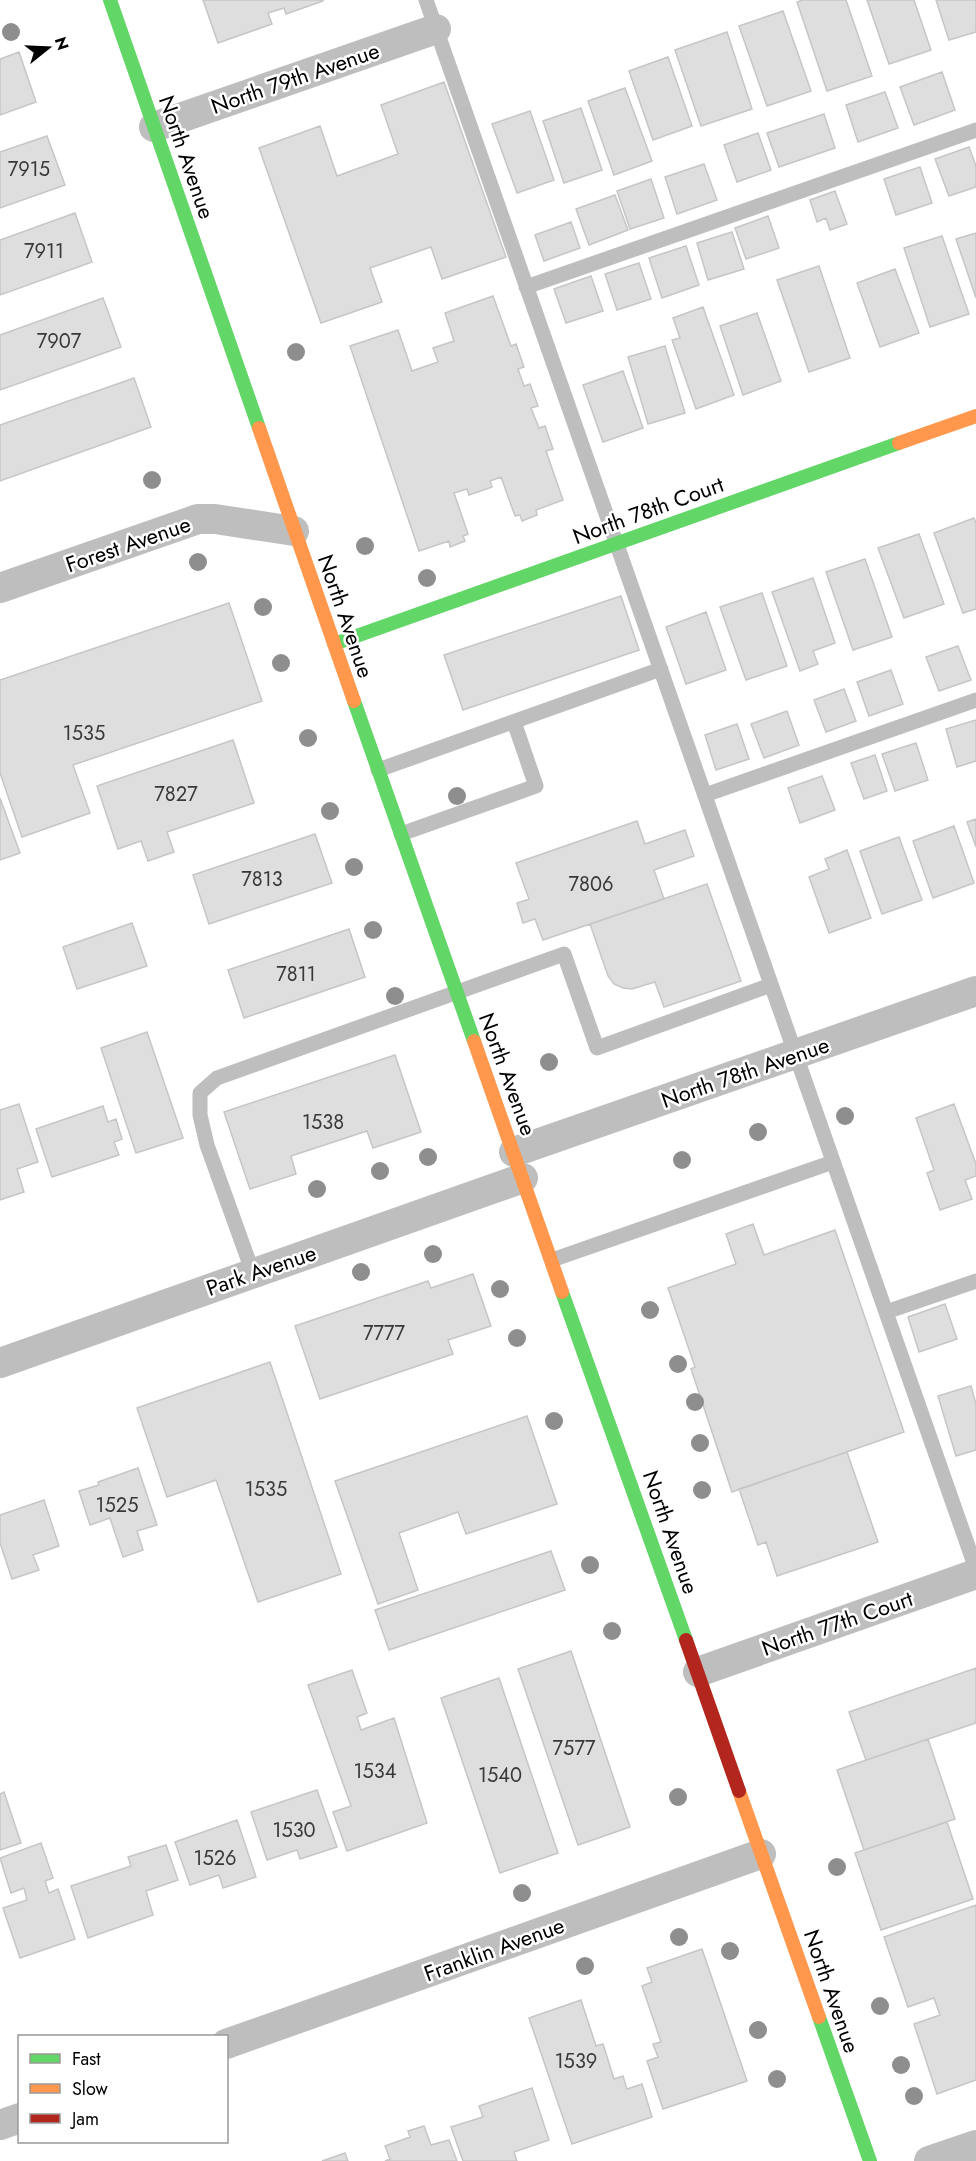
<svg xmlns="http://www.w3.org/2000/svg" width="976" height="2161" viewBox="0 0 976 2161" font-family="Jost,sans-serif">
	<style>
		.building { fill: #dedede; stroke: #c6c6c6; stroke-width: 1.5 }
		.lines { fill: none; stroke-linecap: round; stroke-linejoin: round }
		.lane { stroke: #bebebe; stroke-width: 15 }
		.street { stroke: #bebebe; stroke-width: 30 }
		.fast { stroke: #63d668; stroke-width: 14 }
		.slow { stroke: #ff974d; stroke-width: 14 }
		.jam { stroke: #b3261e; stroke-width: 14 }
		.tree { fill: #8e8e8e }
		.labels { text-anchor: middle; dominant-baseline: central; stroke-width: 5; stroke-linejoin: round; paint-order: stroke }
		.number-label { font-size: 20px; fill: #383838 }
		.street-label { font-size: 22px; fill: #000; stroke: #fff }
	</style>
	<rect width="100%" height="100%" fill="#fff"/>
	<path class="building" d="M203,0H323V1L286,14L284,8L268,13L272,24L218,43Z
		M803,0H846L872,76L827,91L797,2Z
		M867,0H914L931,50L889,64Z
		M936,0H976V32L949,40Z
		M783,11L811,91L767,106L739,26Z
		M727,32L752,109L701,126L675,50Z
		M19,52L36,102L0,115V59Z
		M668,57L692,126L653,140L629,71Z
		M942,72L955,110L914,125L900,87Z
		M444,82L506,257L442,279L431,247L370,268L382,302L321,323L259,148L320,126L337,176L398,154L381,105Z
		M625,88L652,161L614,175L588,101Z
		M885,92L898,128L858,142L846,105Z
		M581,108L602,170L564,183L543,121Z
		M530,111L554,180L517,193L492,124Z
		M824,114L835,148L779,167L767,133Z
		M758,133L771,170L737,182L724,145Z
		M47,136L65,185L0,208V152Z
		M969,147L976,166V187L949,196L935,159Z
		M704,164L717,200L677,214L665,177Z
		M920,167L932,203L896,215L884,179Z
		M651,179L664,218L630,229L617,191Z
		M835,191L847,224L830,230L826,218L817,222L810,200Z
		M615,195L628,230L589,245L576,209Z
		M75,213L92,262L0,295V240Z
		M768,216L779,248L746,259L735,228Z
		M571,222L580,248L544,261L535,235Z
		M732,232L744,269L708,280L697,243Z
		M976,233V298L956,239Z
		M942,236L969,314L930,327L904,248Z
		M686,246L699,285L662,298L649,258Z
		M639,263L651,299L617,310L605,274Z
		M819,266L850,358L809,372L777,280Z
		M895,269L919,333L880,347L857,283Z
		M591,276L603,311L566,323L554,289Z
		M493,296L511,346L516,344L524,367L518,369L524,386L530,384L538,406L531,408L539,428L545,426L553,449L546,451L563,500L536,510L537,515L522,521L520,515L515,516L501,477L490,481L492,487L469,495L467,489L454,493L468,534L463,536L465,541L450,547L449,541L419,551L350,346L398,330L412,371L438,362L433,348L454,341L445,313Z
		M103,298L121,347L0,390V335Z
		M703,307L734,395L696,409L672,340L680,338L673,318Z
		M757,313L781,381L743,395L720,326Z
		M665,346L685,413L648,424L628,357Z
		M623,371L643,428L603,442L583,385Z
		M134,378L151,427L0,481V425Z
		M974,518L976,523V609L963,613L934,533Z
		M919,534L944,604L904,618L878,548Z
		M865,559L892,637L853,650L826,572Z
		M813,578L835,643L813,651L818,664L800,671L772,592Z
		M762,593L787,666L746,680L720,607Z
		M621,596L639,650L463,710L444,655Z
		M229,603L262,701L73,765L90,813L22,837L0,773V680Z
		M706,612L726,670L686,684L666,627Z
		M958,646L971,680L939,691L926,657Z
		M891,670L903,704L869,716L857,682Z
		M844,689L856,721L826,732L814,700Z
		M787,711L799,745L764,758L751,724Z
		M976,720V761L957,767L946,729Z
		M737,724L749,759L716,770L705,735Z
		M233,740L254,803L167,832L174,852L148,861L141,841L118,849L97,786Z
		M916,743L928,780L895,791L882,754Z
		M875,755L887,791L864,799L851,763Z
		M822,776L835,810L800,823L788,788Z
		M0,798L20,853L0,860Z
		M976,819V847L967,822Z
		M637,821L645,844L685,830L694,856L654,870L664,899L543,940L535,919L523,923L517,903L529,899L516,863Z
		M954,826L974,883L933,898L913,841Z
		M315,834L332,883L209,924L193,875Z
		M899,837L922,900L882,914L860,851Z
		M847,850L871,918L829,933L809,877L829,869L825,859Z
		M707,884L741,981L664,1007L655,982L632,989L623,988L614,984L608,976L590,924Z
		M132,923L147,966L77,989L63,947Z
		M349,929L365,977L244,1018L228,970Z
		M147,1032L183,1138L136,1153L101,1048Z
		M395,1055L421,1132L373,1148L367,1131L291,1156L296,1174L250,1189L224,1112Z
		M19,1104L38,1162L17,1169L24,1192L0,1200V1110Z
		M954,1104L976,1164V1176L965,1180L972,1199L940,1210L927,1173L934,1170L916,1118Z
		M103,1106L108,1122L116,1119L122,1139L114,1142L119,1155L52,1177L36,1129Z
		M753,1224L764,1255L835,1230L904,1432L732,1492L691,1369L695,1367L668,1288L736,1264L726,1234Z
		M473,1274L491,1326L448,1340L453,1354L320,1399L295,1326L428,1281L431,1288Z
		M945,1304L957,1339L919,1352L908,1317Z
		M270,1362L341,1574L258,1602L216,1480L167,1497L137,1408Z
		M971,1386L976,1404V1450L956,1456L938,1396Z
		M527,1416L557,1504L466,1534L458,1512L399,1533L418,1590L378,1604L335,1481Z
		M847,1452L878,1542L777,1576L766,1542L758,1545L739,1489Z
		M138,1468L157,1525L137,1531L143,1550L123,1557L110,1518L90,1525L79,1491L99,1485L98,1482Z
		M44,1500L59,1546L33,1555L39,1570L12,1579L0,1543V1515Z
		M551,1551L565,1590L389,1650L375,1610Z
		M571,1651L630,1827L578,1845L518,1669Z
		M976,1668V1723L866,1760L849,1712Z
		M352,1670L367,1713L357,1717L361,1730L394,1718L427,1823L347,1851L333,1812L351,1806L308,1685Z
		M499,1678L558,1853L500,1873L441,1698Z
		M928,1739L955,1819L864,1850L837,1770Z
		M317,1790L337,1847L300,1859L297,1850L267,1860L251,1812Z
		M4,1792L21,1843L0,1850V1794Z
		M237,1820L256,1877L223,1888L219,1875L190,1885L175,1842Z
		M947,1822L973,1899L881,1930L855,1853Z
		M41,1843L53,1878L45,1881L49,1893L58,1889L75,1939L20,1958L3,1908L27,1900L24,1888L11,1893L0,1858Z
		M166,1845L178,1880L146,1891L153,1915L88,1938L71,1886L131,1866L128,1857Z
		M976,1905V2080L937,2094L914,2024L940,2015L934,1998L908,2007L884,1937Z
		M702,1949L747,2081L663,2109L647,2061L658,2057L653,2044L661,2042L642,1986L652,1982L647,1968Z
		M581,2000L596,2046L603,2044L614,2079L623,2076L627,2089L642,2084L652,2117L572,2144L529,2018Z
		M532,2088L549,2140L514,2152L517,2161H463L451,2127L483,2117L479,2106Z
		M424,2126L431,2145L449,2140L457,2161H385L390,2159L385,2146L410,2137L408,2131Z
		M345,2153L348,2161H322Z"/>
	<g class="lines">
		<path class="lane" d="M426,0L976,1569
			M526,287L976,130
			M378,770L661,669
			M705,795L976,700
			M401,834L536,786L514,722
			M552,1260L833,1162
			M253,1273L207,1145L200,1115V1093L217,1078L564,954L597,1048L771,985
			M886,1312L976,1281"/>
		<path class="street" d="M154,127L436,29
			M0,588L198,519H215L294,531
			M514,1152L976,991
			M0,1363L523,1178
			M698,1672L976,1574
			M226,2044L761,1854
			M0,2125L20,2118
			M929,2161L976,2145"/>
		<path class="fast" d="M110,0L259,428
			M334,644L899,443
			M354,701L474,1041
			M562,1292L686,1640
			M819,2017L870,2161"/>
		<path class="slow" d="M259,428L354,701
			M899,443L976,416
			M474,1041L562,1292
			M739,1791L819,2017"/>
		<path class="jam" d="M686,1640L739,1791"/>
	</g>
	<g class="tree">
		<circle cx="11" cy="32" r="9"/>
		<circle cx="296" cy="352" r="9"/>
		<circle cx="152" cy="480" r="9"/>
		<circle cx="365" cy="546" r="9"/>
		<circle cx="198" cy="562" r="9"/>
		<circle cx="427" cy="578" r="9"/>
		<circle cx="263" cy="607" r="9"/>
		<circle cx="281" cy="663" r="9"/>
		<circle cx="308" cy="738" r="9"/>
		<circle cx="457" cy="796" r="9"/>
		<circle cx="330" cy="811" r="9"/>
		<circle cx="354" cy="867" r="9"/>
		<circle cx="373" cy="930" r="9"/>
		<circle cx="395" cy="996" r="9"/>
		<circle cx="549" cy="1062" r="9"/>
		<circle cx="845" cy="1116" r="9"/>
		<circle cx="758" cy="1132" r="9"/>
		<circle cx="428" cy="1157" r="9"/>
		<circle cx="682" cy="1160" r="9"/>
		<circle cx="380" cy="1171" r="9"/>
		<circle cx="317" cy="1189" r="9"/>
		<circle cx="433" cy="1254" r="9"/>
		<circle cx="361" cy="1272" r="9"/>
		<circle cx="500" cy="1289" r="9"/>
		<circle cx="650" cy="1310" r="9"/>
		<circle cx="517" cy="1338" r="9"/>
		<circle cx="678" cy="1364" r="9"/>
		<circle cx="695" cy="1402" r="9"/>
		<circle cx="554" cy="1421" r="9"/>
		<circle cx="700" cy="1443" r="9"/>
		<circle cx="702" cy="1490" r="9"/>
		<circle cx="590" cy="1565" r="9"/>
		<circle cx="612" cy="1631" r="9"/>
		<circle cx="678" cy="1797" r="9"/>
		<circle cx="837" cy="1867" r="9"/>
		<circle cx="522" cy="1893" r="9"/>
		<circle cx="679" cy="1937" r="9"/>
		<circle cx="730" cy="1951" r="9"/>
		<circle cx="585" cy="1966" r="9"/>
		<circle cx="880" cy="2006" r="9"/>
		<circle cx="758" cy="2030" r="9"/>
		<circle cx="901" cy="2065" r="9"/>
		<circle cx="777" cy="2079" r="9"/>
		<circle cx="914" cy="2096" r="9"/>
	</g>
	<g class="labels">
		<g class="number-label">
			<text x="29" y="169">7915</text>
			<text x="44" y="251">7911</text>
			<text x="59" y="341">7907</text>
			<text x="84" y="733">1535</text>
			<text x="176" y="794">7827</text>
			<text x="262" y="879">7813</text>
			<text x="591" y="884">7806</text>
			<text x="296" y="974">7811</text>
			<text x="323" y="1122">1538</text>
			<text x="384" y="1333">7777</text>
			<text x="266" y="1489">1535</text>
			<text x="117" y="1505">1525</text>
			<text x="574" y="1748">7577</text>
			<text x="375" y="1771">1534</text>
			<text x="500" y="1775">1540</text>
			<text x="294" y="1830">1530</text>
			<text x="215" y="1858">1526</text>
			<text x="576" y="2061">1539</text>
		</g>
		<g class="street-label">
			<text transform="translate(295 78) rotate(-19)">North 79th Avenue</text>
			<text transform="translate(187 157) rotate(71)">North Avenue</text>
			<text transform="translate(648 510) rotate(-20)">North 78th Court</text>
			<text transform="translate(128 544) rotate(-19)">Forest Avenue</text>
			<text transform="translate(346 616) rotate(71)">North Avenue</text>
			<text transform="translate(745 1072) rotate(-19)">North 78th Avenue</text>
			<text transform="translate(508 1074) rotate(70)">North Avenue</text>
			<text transform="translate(261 1270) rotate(-19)">Park Avenue</text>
			<text transform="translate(671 1532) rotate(71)">North Avenue</text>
			<text transform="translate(837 1623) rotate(-19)">North 77th Court</text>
			<text transform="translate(494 1949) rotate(-20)">Franklin Avenue</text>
			<text transform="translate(832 1991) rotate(71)">North Avenue</text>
		</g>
	</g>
	<rect x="18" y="2035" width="210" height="108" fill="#ffffff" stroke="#999999" stroke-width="1.5"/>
	<rect x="30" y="2054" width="30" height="9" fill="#63d668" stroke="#999999" stroke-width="1.5"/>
	<text x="72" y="2065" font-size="18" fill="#000000">Fast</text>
	<rect x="30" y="2084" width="30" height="9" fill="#ff974d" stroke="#999999" stroke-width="1.5"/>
	<text x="72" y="2095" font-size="18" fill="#000000">Slow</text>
	<rect x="30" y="2114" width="30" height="9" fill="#b3261e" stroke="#999999" stroke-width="1.5"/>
	<text x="72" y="2125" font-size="18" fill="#000000">Jam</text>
	<g transform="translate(48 48) rotate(72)" stroke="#ffffff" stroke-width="4.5" paint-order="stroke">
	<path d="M0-4.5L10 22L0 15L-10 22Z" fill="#000000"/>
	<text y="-9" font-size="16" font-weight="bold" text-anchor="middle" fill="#000000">N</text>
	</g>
</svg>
